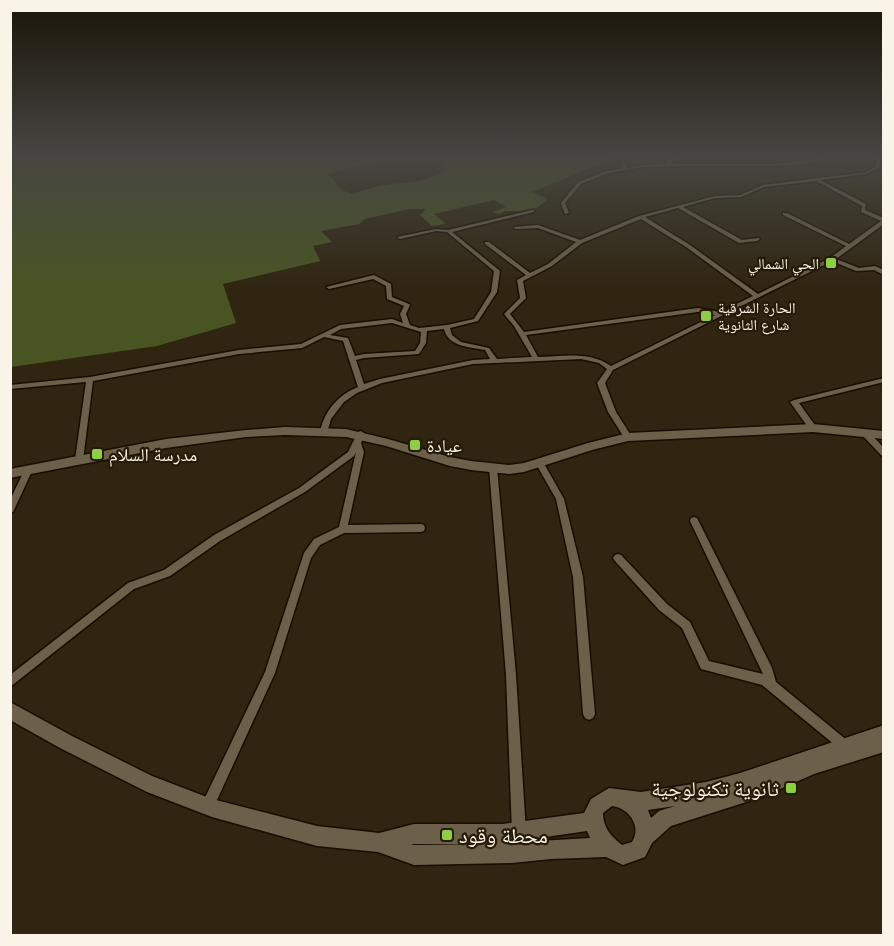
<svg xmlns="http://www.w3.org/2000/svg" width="894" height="946" viewBox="0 0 894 946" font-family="'Noto Sans','Noto Naskh Arabic',sans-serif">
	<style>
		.green { fill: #485523; fill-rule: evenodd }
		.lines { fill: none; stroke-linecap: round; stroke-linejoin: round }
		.street-casing { stroke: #170d00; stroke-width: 3 }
		.secondary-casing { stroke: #170d00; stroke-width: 3 }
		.street { fill: #6c604a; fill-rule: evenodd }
		.secondary { fill: #6c604a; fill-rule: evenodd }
		.poi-dot { fill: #8ece43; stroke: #251b07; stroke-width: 2 }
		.labels { text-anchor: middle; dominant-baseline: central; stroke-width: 4.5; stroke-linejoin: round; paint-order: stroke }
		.far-poi-label { font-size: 15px; fill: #faf3e7; stroke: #251b07; text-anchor: end }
		.poi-label { font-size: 18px; fill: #faf3e7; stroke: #251b07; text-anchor: start }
		.near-poi-label { font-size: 21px; fill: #faf3e7; stroke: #251b07; text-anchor: end }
	</style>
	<rect width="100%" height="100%" fill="#2f2510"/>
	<path class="green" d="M11,156H620L532,192L548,199L533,211H504L499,214L493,212L506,207L494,200L434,214L446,224L432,226L420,215L426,209H409L365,219L359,224L321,231L332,242L313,246L320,261L223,284L236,323L157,346L11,367ZM443,161L446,168C428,185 402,181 379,186C370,188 361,191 352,194L342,190L328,174L369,163Z"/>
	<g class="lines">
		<defs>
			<path id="street" d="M630,156H637L623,161L627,168L644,165L667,164L668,160C681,154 704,156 719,156L674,160L671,162V164H770L807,161L829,156H837L807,164L770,166H685L644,167L609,173L581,184L565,203L569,213L565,214L561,203L578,182L606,171L624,168L619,160Z
				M876,156H880V167L867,174L820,180L866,204L865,210L884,218V224L836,259L859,268L875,266L884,270V275L874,270L856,271L832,261L613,370L605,383L616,412L632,437L628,440L625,439L608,412L597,383L607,369L599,363L581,359L473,364L382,383L357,393L344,402L331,419L327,433H321L320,431C325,410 338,395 358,387L343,341L324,337L302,348L239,354L93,381L83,460L79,463L75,460L86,382L10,389V385L90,377L239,350L301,344L340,325L392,319L403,323L400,314L404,306L387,299L386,286L373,279L329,289L326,287L374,275L391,284L392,297L409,304L410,305L406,314L410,325L419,328L447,325L474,319L491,292L494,271L447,232L436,231L400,239L397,237L436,229L448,230L532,210H534V212L452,232L500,271L497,292L478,321L450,328L452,335L461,342L489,348L497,359L532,357L514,326L504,314L520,298L517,280L526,275L485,244V242H489L530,273L548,264L576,242L538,228L516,229L514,228V227L538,225L580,240L639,216L715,196L740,195L763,185L866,172L876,166ZM816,181L862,206L861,212L881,221L849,244L787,213H783V215L846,246L830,258L758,294L690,245L645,217L678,208L739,243L757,241L760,239L759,238L742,240L683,207L715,198L741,197L764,187ZM641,219L686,247L753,296L720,312L698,308L524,332L510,314L526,298L523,281L552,266L582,243ZM698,312L715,315L611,366C590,351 563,356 538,357L526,335ZM392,323L421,332L420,343L415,351L364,354L355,356L348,338L330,335L341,329ZM444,329C448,347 470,347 485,350L490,359L473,360L380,379L364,384L356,360L364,358L419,354L426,343L427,331Z
				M884,378V382L799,403L817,428L813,431L810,430L790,402L794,400Z
				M865,430L868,431L884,448V456L881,455L862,435L861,433Z
				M361,431L365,434L361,443L364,452L348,525L421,524L424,525L425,528L424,531L421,532L344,533L320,545L311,558L275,673L212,811L207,812L202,811L201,806L265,672L304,553L314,539L339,527L356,452L354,456L305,492L220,541L170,576L134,589L10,687V675L128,583L164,570L214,535L299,488L348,452L358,432Z
				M539,459L542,460L564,499L583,577L595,714L593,718L589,720L585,718L583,714L573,577L556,499L535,462Z
				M493,465L497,468L516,675L526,832L524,837L519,839L514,837L512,832L506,675L489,468Z
				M28,468L32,471L14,510L13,512L10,513V500L24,471Z
				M694,517L697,518L772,668L776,682L849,742L851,746L849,750L845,752L841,750L762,685L701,669L682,628L659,610L615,561L613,558L615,555L618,554L621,555L667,604L690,622L709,661L763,674L690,521L691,518Z"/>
			<path id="secondary" d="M813,424L884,431V439L813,432L628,441L592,450L524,472L509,474L471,470L450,466L386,446L346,437L285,435L246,437L166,448L10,478V469L166,439L246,430L285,427L346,429L388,439L450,457L471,461L509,465L524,463L588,443L628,433Z
				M10,702L72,736L152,776L212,799L317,826L379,833L414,824H503L584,813L591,799L609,788L641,792L706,782L740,773L884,725V752L814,774L762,797L671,826L652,843L645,857L623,865L606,857L551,859L512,863L414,865L378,852L317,846L212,817L147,792L60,748L10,720ZM612,806C629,808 642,826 632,842L622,845C611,836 603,828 603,813ZM675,806L659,811L651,818L648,810ZM587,831L590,838L504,843ZM411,844H496L414,845Z"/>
		</defs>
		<use href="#street" class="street-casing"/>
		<use href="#secondary" class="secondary-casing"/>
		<use href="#street" class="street"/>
		<use href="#secondary" class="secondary"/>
	</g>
	<linearGradient id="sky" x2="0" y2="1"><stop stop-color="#1a1409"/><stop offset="0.54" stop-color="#474642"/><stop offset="1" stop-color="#474642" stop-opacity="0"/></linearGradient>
	<rect width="894" height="289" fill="url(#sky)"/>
	<g class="poi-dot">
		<rect x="825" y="257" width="12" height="12" rx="3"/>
		<rect x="700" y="310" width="12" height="12" rx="3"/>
		<rect x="409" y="439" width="12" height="12" rx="3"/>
		<rect x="91" y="448" width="12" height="12" rx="3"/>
		<rect x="785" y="782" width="12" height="12" rx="3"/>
		<rect x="441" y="829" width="12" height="12" rx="3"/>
	</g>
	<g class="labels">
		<g class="far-poi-label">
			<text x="819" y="263">الحي الشمالي</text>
			<text x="718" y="307" text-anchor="start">الحارة الشرقية<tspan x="718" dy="17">شارع الثانوية</tspan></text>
		</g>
		<g class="poi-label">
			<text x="427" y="445">عيادة</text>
			<text x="109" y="454">مدرسة السلام</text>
		</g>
		<g class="near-poi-label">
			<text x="779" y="788">ثانوية تكنولوجية</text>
			<text x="459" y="835" text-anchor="start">محطة وقود</text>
		</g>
	</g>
	<rect width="894" height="946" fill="none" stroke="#faf3e7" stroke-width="24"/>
</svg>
